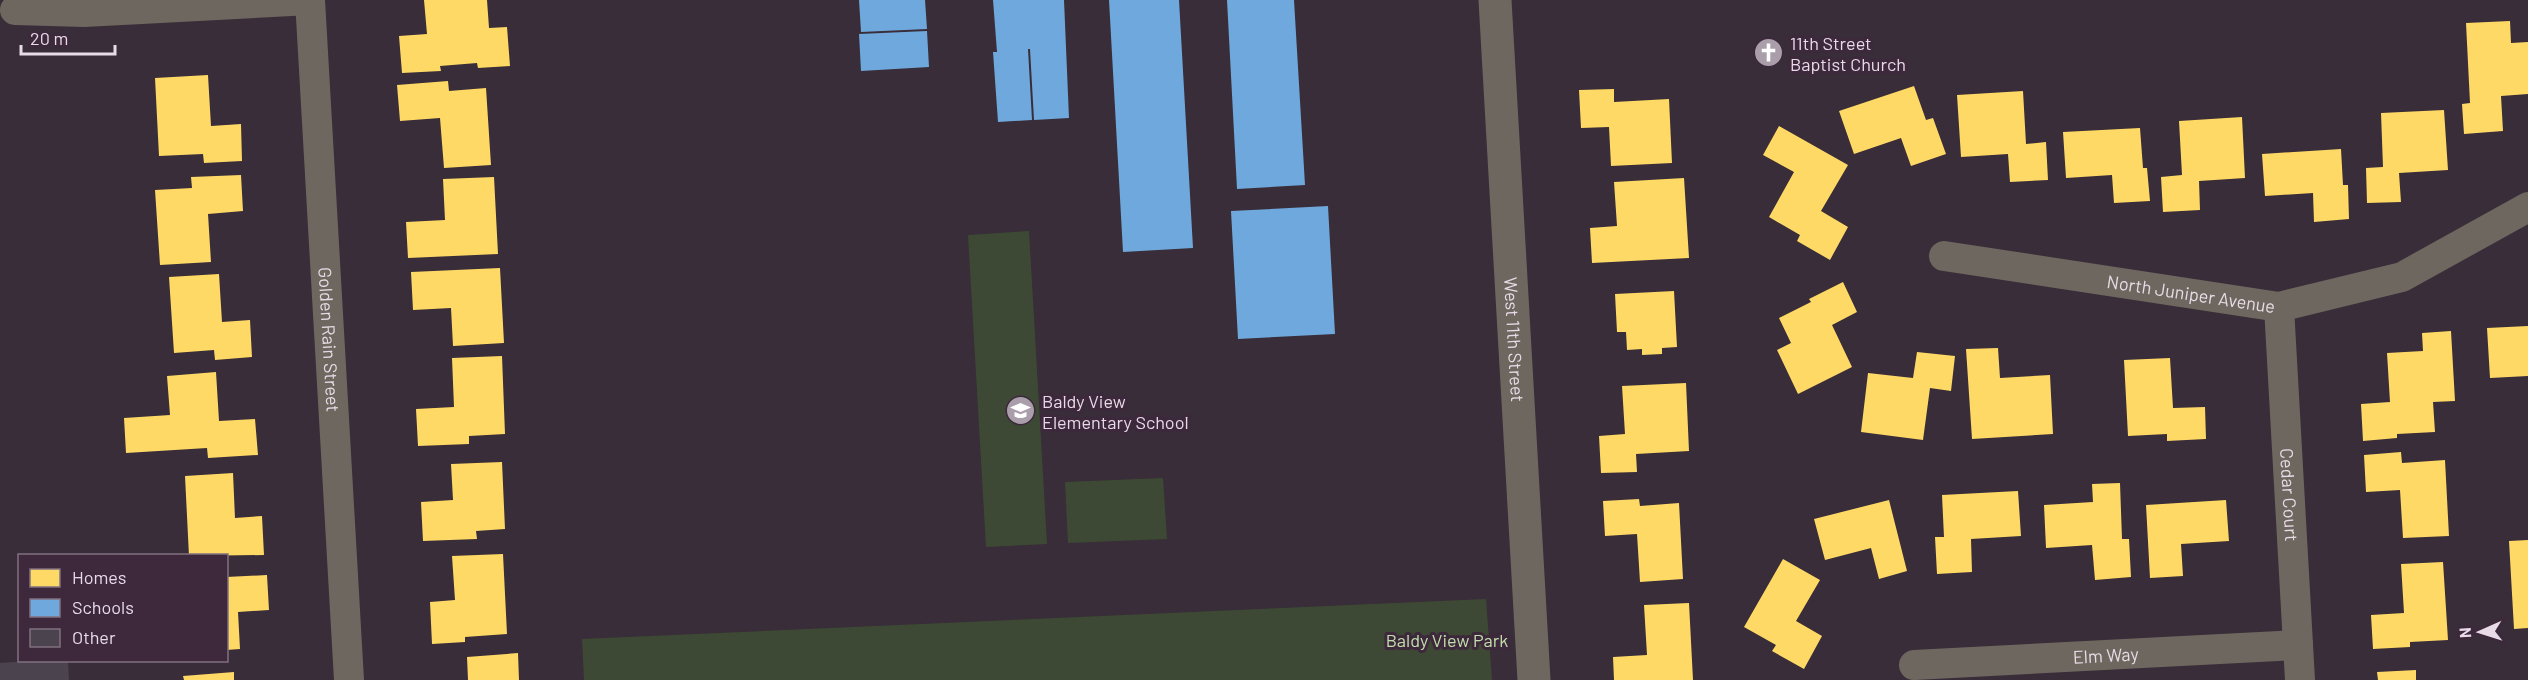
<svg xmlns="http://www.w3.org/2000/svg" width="2528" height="680" viewBox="0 0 2528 680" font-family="Barlow,sans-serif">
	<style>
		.green { fill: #3d4934 }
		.homes { fill: #ffd966 }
		.schools { fill: #6fa8dc }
		.building { fill: #4b444f }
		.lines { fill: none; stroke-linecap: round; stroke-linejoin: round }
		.minor { stroke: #6e675f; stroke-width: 30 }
		.tertiary { stroke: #6e675f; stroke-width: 33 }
		.labels { text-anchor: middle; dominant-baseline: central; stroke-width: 6; stroke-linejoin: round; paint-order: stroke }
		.poi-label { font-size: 18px; fill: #e8dbe7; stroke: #3d283c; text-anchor: start }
		.street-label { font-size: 18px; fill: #e8dbe7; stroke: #3d283c }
		.park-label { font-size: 18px; fill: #c1e0ab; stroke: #3d283c }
	</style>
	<rect width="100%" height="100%" fill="#382d38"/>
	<path class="green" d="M1029,231L1047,544L986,547L968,235Z
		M1163,478L1167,539L1068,543L1065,482Z
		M1486,599L1492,680H584L582,639Z"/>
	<path class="homes" d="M424,0H487L489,28L507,27L510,66L478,68L477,63L440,66L441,71L402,73L399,36L427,34Z
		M2510,21L2511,43L2528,42V94L2501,96L2503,131L2464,134L2462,104L2470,103L2466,23Z
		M208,75L211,126L241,124L242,161L204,163L203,154L159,156L155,78Z
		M448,81L449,91L486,88L491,165L444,168L440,118L400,121L397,85Z
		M1914,86L1926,120L1933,118L1946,154L1911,166L1901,138L1854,154L1839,111Z
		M1614,89V102L1669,99L1672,163L1611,166L1609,127L1581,128L1579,90Z
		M2023,91L2026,144L2046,142L2048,180L2010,182L2008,154L1961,157L1957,95Z
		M2444,110L2448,170L2399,173L2401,202L2367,203L2366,168L2383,167L2381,113Z
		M2242,117L2245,178L2199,181L2200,210L2163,212L2161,177L2182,175L2179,121Z
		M1779,126L1848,165L1821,211L1848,227L1830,260L1797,241L1800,235L1769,217L1794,172L1763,155Z
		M2140,128L2143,168H2147L2150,201L2114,203L2112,175L2066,178L2063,132Z
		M2341,149L2343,185H2348L2349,219L2314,222L2313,193L2265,196L2262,154Z
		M241,175L243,211L208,214L211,262L160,265L155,190L192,188L191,177Z
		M494,177L498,254L408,258L406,222L445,220L443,179Z
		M1684,178L1689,258L1592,263L1590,228L1617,226L1614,182Z
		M500,268L504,343L453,346L451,308L413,310L411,272Z
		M219,274L222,322L250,320L252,357L215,360L214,350L174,353L169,277Z
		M1843,282L1857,312L1832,325L1852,367L1798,394L1777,350L1791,343L1779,318L1811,302L1809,299Z
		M1674,291L1677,347L1662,348V354L1642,355V349L1627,350L1626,332H1617L1615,294Z
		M2528,326V376L2490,378L2487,328Z
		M2451,331L2455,401L2433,402L2435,432L2397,434V438L2363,441L2361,404L2390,402L2387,353L2423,351L2422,333Z
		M1998,348L2000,378L2050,375L2053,434L1972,439L1966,349Z
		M1917,352L1955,356L1951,391L1930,388L1923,440L1861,432L1868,373L1913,378Z
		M502,356L505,434L469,436V444L418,446L416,409L454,407L452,358Z
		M2170,358L2173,408L2205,407L2206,439L2167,441V434L2128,436L2124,360Z
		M216,372L219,421L255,419L258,455L208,458L207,448L126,453L124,418L170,415L167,376Z
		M1686,383L1689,451L1636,454L1637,472L1601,473L1599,436L1625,434L1622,386Z
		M2401,452L2402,463L2445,460L2449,536L2403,538L2400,490L2366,492L2364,455Z
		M502,462L505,529L476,531L477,539L423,541L421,502L453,500L451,464Z
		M233,473L235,518L262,516L264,555L189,556L185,476Z
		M2120,483L2122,539H2129L2131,577L2095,580L2092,545L2046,548L2044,505L2093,502L2092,484Z
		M2018,491L2021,536L1971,539L1972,572L1937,574L1935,537H1944L1942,495Z
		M1639,499L1640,506L1679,503L1683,579L1640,582L1637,534L1605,536L1603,501Z
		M1889,500L1907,571L1879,579L1871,548L1825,560L1814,519Z
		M2226,500L2229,541L2181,544L2183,576L2150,578L2146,505Z
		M2528,540V628L2514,629L2509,541Z
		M503,554L507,634L465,637V642L432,644L430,602L455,600L452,556Z
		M1783,559L1820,580L1796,621L1822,636L1804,669L1772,651L1776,645L1744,627Z
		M2443,562L2448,640L2410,642V647L2373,649L2371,615L2404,613L2401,564Z
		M267,575L269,610L238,612L240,649L226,650V577Z
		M1689,603L1693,680H1614L1613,657L1647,655L1644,605Z
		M518,653L519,680H468L467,657Z
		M2416,670V680H2378L2377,672Z
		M234,672V680H184L183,676Z"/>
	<path class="schools" d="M859,0H925L927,29L861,32Z
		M993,0H1064L1069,118L1034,120L1030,49H1028L1032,120L998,122L993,52H997Z
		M1109,0H1179L1193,248L1123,252Z
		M1227,0H1294L1305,185L1237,189Z
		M927,31L929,67L861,71L859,34Z
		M1328,206L1335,334L1238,339L1231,211Z"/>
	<path class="building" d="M43,660H68L69,680H0V663Z"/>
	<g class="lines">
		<g class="minor">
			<path id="s1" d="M310,0L349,680"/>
			<path d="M15,10L84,12L310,0"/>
			<path id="s2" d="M1944,256L2279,307L2402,277L2528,207"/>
			<path id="s3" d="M2279,307L2300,680"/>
			<path id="s4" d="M1914,665L2298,645"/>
		</g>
		<path class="tertiary" id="s5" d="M1495,0L1534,680"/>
	</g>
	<defs>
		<symbol id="church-disc" viewBox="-11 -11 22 22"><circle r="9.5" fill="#aa9eaa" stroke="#3d283c"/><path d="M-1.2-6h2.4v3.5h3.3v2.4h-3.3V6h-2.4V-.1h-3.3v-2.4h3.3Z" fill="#fff"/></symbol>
		<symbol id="school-disc" viewBox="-11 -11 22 22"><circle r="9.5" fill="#aa9eaa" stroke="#3d283c"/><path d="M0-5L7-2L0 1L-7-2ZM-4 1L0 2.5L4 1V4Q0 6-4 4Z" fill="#fff"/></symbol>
	</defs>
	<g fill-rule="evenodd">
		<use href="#church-disc" x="1752" y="36" width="33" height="33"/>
		<use href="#school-disc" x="1004" y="394" width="33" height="33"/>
	</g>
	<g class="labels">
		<g class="poi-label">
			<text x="1790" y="43">11th Street<tspan x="1790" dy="21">Baptist Church</tspan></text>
			<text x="1042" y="401">Baldy View<tspan x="1042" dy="21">Elementary School</tspan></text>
		</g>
		<g class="street-label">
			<text stroke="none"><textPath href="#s2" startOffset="250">North Juniper Avenue</textPath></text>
			<text stroke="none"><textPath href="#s1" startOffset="340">Golden Rain Street</textPath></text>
			<text stroke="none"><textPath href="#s5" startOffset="340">West 11th Street</textPath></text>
			<text stroke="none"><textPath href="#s3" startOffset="188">Cedar Court</textPath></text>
			<text stroke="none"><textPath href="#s4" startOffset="192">Elm Way</textPath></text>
		</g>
		<g class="park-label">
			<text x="1447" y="640">Baldy View Park</text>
		</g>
	</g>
	<rect x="18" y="554" width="210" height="108" fill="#3d283c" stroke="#817080" stroke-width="1.5"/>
	<rect x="30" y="569" width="30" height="18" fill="#ffd966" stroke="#817080" stroke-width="1.5"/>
	<text x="72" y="584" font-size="18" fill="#e8dbe7">Homes</text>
	<rect x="30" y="599" width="30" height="18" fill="#6fa8dc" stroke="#817080" stroke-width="1.5"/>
	<text x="72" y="614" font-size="18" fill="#e8dbe7">Schools</text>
	<rect x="30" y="629" width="30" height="18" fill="#4b444f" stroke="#817080" stroke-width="1.5"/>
	<text x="72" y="644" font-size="18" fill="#e8dbe7">Other</text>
	<g transform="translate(2480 632) rotate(267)" stroke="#3d283c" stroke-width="4.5" paint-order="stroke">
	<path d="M0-4.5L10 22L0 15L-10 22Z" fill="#e8dbe7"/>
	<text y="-9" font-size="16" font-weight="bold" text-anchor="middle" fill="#e8dbe7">N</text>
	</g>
	<path d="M21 45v9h94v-9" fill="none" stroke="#e8dbe7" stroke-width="3"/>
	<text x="30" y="45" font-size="18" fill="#e8dbe7" stroke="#3d283c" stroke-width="4.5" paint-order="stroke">20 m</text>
</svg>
